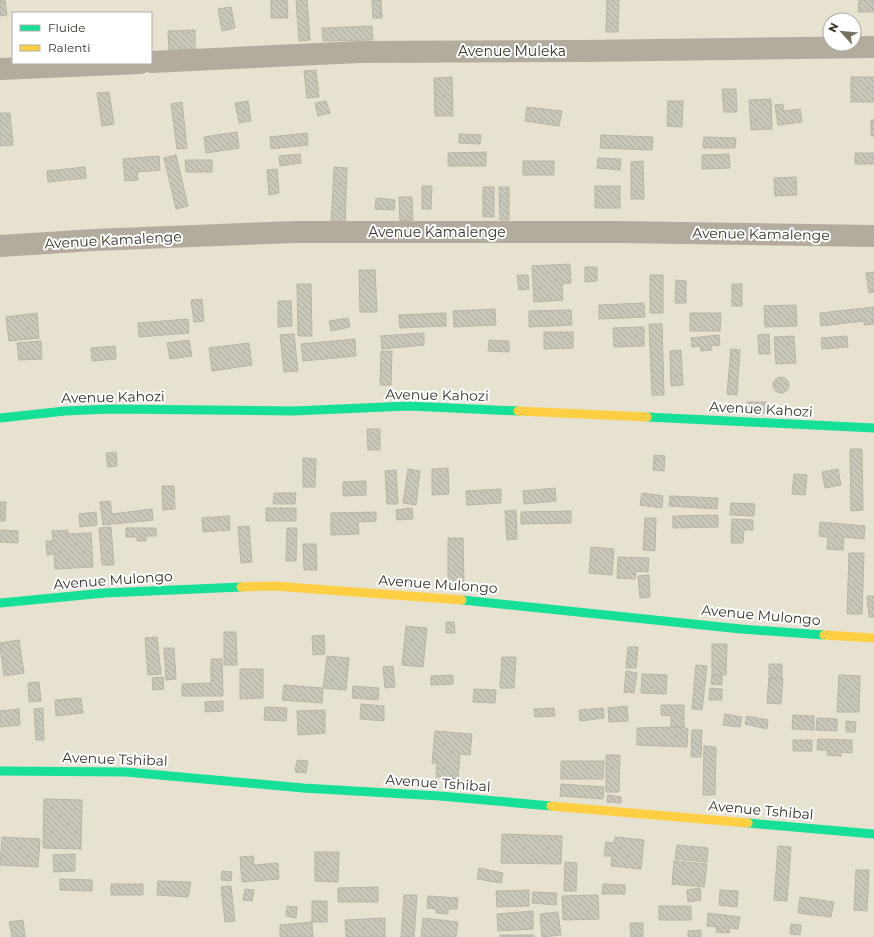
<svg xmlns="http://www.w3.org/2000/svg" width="874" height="937" viewBox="0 0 874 937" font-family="Montserrat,sans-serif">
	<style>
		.building { fill: url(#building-back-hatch); stroke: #b8b6a8 }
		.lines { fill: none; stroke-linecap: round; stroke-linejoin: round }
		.street { stroke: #b4ab9f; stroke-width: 22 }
		.fast { stroke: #16e098; stroke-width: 9 }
		.slow { stroke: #ffcf43; stroke-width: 9 }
		.labels { text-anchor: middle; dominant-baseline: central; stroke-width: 4; stroke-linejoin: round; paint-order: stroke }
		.street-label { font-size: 14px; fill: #383327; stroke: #fff }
	</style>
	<defs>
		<pattern id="building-back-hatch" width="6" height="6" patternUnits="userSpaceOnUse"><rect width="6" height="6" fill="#c9c7b9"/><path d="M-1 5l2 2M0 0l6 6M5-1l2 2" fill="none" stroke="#adab9f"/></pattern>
	</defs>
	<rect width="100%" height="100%" fill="#e7e1d0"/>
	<path class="building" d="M0,0H5L7,15L0,16Z
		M271,0H287L288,18H271Z
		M296,0H307L310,40L299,41Z
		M372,0H381L382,18H373Z
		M607,0H619L618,32H606Z
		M859,0H874V12H858Z
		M231,7L235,28L222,31L218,9Z
		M372,26L373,40L323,41L322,28Z
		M195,30V49L169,50L168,31Z
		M316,70L319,97L307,98L304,71Z
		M452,77L453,116H435L434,78Z
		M851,77H874V102H851Z
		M722,89H736L737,112H724Z
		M109,92L114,124L102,126L97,93Z
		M771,99L772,129L751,130L749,100Z
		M248,101L251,121L239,123L235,103Z
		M326,101L330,113L318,116L315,103Z
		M668,101H683L682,127L667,126Z
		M182,102L187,148L177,149L171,104Z
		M783,104L784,111L800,109L802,122L778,125L775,105Z
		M527,107L562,111L559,126L525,121Z
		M0,113H10L13,145L0,146Z
		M871,120H874V136H871Z
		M237,132L239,148L206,153L204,137Z
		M307,133L308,145L271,149L270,137Z
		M459,134L481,135L480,144L459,143Z
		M601,135L653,137L652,150L600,148Z
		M704,137L736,138L735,148H703Z
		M486,152V166H448V153Z
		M855,153H874V164H855Z
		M300,154L301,163L280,166L279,156Z
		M729,154L730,168L702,169V155Z
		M176,155L188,206L176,209L164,158Z
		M159,156L160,170L137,172L138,180L125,181L123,159Z
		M598,158L621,159L620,170L597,168Z
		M185,160H212V172H186Z
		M523,161H554V175H523Z
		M643,161L644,199H631V162Z
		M85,167L86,178L48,182L47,171Z
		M334,167L347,168L345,225L331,224Z
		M277,169L279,193L269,195L267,170Z
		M796,177L797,195L775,196L774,178Z
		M422,186H432L431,209H422Z
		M595,186H620V208H595Z
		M483,187H494V217H483Z
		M499,187H509V220H500Z
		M399,197H412L413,220L400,221Z
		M376,198L395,200L394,210L375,209Z
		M570,264L571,283L562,284L563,300L534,302L532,266Z
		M585,267H597V281L585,282Z
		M359,270H375L377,312H360Z
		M874,272V292L869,293L866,273Z
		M517,275H528L529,289L519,290Z
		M650,275H663V313H650Z
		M676,280L686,281V303H675Z
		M297,284H311L312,336H298Z
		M732,284H742V306H732Z
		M202,299L204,321L194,322L191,300Z
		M278,301H291L292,326L278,327Z
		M644,303L645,317L599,319V305Z
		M796,305L797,326L765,327L764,306Z
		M874,307V324L864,325V321L821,326L820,313Z
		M495,309L496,325L454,327L453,311Z
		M571,310L572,325L529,327V311Z
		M37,313L39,338L9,341L6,317Z
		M446,313V326L400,328L399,315Z
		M690,313H721L720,331H690Z
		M348,318L350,327L331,331L329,321Z
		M188,319L189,333L139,337L138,323Z
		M649,324H662L664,395H652Z
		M644,327V346L614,347L613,328Z
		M544,332H573V348L544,349Z
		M424,333V345L382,349L381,336Z
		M294,334L298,371L284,372L280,335Z
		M769,334L770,354H759L758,335Z
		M719,335L720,345L711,346L712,350L701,351L700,346L692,347L691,338Z
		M794,336L796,363L776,364L774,337Z
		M847,336L848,347L822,349L821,338Z
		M355,339L356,356L303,361L301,344Z
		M189,340L192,356L170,359L167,343Z
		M489,340L509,341V352L488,351Z
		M41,341L42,359L19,360L17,343Z
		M249,343L252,365L212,371L209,348Z
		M115,346L116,359L92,361L91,348Z
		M731,349L740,350L737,395L727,394Z
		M681,350L683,385L671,386L670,351Z
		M381,351H392L391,385H380Z
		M773 385a8 8 0 1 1 16 0a8 8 0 1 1-16 0Z
		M747,402H767L766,413H747Z
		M367,429H380V450H368Z
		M850,449H862L863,510L851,511Z
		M116,452L117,466L108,467L106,453Z
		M654,455L665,456L664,471L653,470Z
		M303,458L316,459L315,487H303Z
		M448,468L449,494L432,495V469Z
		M408,469L420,471L416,505L403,503Z
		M838,469L841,485L825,488L822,472Z
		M396,470L398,504H387L385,471Z
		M794,474L807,475L805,495L792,494Z
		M366,481V495L343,496V482Z
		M162,486H174L175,509L163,510Z
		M555,488L556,501L524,504L523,491Z
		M501,489V503L467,505L466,491Z
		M274,493H296L295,504H273Z
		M642,493L663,496L662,508L640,505Z
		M670,496L718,498L717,509L669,506Z
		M110,501L112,514L152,509L153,520L103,525L100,502Z
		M0,502H6L5,521H0Z
		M731,503L755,504L754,516L730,515Z
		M266,508H296V521H266Z
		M412,508L413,519L397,520L396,510Z
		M516,510L517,539L507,540L505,511Z
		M571,511V523L521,524V512Z
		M96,512L97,525L80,527L79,514Z
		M376,512V521L358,522L359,534L331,535V513Z
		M718,515V527L673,528V516Z
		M229,516L230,530L203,532L202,518Z
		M645,518H656L655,551L643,550Z
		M732,519L753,520V530H744L743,543H731Z
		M820,522L865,526L864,539L844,537L843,550L827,549L828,537L819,536Z
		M249,526L252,562L241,563L238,527Z
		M111,527L114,565H102L99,528Z
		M126,528H156V536H146V541H137V537H126Z
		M287,528H297L296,561H286Z
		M0,530L18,531V543L0,542Z
		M68,530V534L91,533L93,567L55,569L54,554L47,555L46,541H53L52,531Z
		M448,538H463L464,585H448Z
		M303,544H316L317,570H304Z
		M591,547L614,549L612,575L589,573Z
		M849,553H864L862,614H847Z
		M618,557L649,558L648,572L636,571L635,579L617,578Z
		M649,575L650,597L640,598L638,576Z
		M867,596H874V617H869Z
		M446,622H454L455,633H446Z
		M406,626L427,628L423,667L402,665Z
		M224,632H236L237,665H224Z
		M324,635L325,654L313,655L312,636Z
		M157,637L161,674L148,675L145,638Z
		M19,640L24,673L4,676L1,653H0V643Z
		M712,644H727L726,675H712Z
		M628,647H638L636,668H626Z
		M164,648H174L176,679L166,680Z
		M327,656L349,658L346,690L323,688Z
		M502,657H516L514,688H500Z
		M211,659H222L223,696H182V684L211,683Z
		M769,664H782V678H769Z
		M696,665L707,666L702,710L692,709Z
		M393,666L395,687L385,688L383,667Z
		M240,669H263V698L240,699Z
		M626,671L637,673L634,693L624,692Z
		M642,674L667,675L666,694L641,693Z
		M453,675V684L431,685V676Z
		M712,675L722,676V685L711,684Z
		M839,675L860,676L859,712H837Z
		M163,677L164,689L153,690L152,678Z
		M769,678H783L781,704L767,703Z
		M39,682L41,701L29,702L28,683Z
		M284,685L323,688L322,703L282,700Z
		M353,686L379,688L378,700L352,698Z
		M710,688L722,689V700H709Z
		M474,689L496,690L495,703L473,702Z
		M81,698L83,713L56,716L55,700Z
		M223,701V711L205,712V702Z
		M361,704L384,706V721L360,719Z
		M661,705H684V727H671V716L661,715Z
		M627,706L628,721L609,722L608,708Z
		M265,707L287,708L286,721L264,720Z
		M43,708L44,740H36L34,709Z
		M554,708L555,716L535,717L534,709Z
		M603,708L604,718L580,721L579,710Z
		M19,709L20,725L0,727V711Z
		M325,710V733L298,735L297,711Z
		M725,714L742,717L740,727L723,725Z
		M793,715L814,716V730L792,729Z
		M747,716L768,720L767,729L745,724Z
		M817,718L837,719V731L816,730Z
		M846,721L856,722L855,732H846Z
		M671,727H684L688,729L687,747L637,745V728Z
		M692,730H702L701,757H691Z
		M435,731L472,734L470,755L460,754L458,779L436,777L437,763H432Z
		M818,739L852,740V753L841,752V756L827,755V750H817Z
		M793,740H812V751H793Z
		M704,746L716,747L715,795H703Z
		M606,755H620L619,792H606Z
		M297,760L308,761L306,773L295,772Z
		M561,761H604L603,779H561Z
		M561,784L604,787L603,799L560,796Z
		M608,795L621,797V803L607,802Z
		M44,799L82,800L81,849L43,848Z
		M502,834L562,836L561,864L501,863Z
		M2,837L40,839L38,867L0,865Z
		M615,837L644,840L641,869L611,866L612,856H604L606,842L614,843Z
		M677,845L708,848L707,862L675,859Z
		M778,846L791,847L787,901L774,900Z
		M315,852H339L338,882L315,881Z
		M75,854V871L54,872L53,855Z
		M253,856L254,865L278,863L279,879L242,882L240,857Z
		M674,861L707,864L704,887L672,884Z
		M565,862L577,863L576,891H564Z
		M479,868L503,873L501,883L477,879Z
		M856,870H869L867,911L854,910Z
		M222,871L232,872L231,881L221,880Z
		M60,879L92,880V891L60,890Z
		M158,881L191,882L188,897L157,895Z
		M111,884H143V895H111Z
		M603,884L625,885V894H602Z
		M231,886L235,921L225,922L221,887Z
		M378,887V902H338V888Z
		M700,888L701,900L688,902L687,890Z
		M245,889L254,890L252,901L243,900Z
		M529,890V906L497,907L496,891Z
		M720,890L738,891L737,907L719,905Z
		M533,892L557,893L556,905L532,903Z
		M404,895H417L414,937H401Z
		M598,895L599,919L563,920L562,896Z
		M428,896L458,898L457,909H448V914L436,913V909L427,908Z
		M800,897L834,902L831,917L798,913Z
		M312,901H327V922H312Z
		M287,906L297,907L296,918L286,916Z
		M659,906H691V920H659Z
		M533,911V929L498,931L497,914Z
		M558,912L561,935L542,937L540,914Z
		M708,913L740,917L738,929L730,928L729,933L716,932L717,927L707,926Z
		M385,918V937H346L345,920Z
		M423,918L458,922L456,937H421Z
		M23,920L25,937H12L9,922Z
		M312,922L313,937H280V925Z
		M630,923H643V937H631Z
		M791,924L801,925L800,935L790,934Z
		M701,930V937H688V931Z
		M500,935H534V937H500Z"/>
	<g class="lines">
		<path class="street" d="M151,62L360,52L585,51L874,47
			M0,69L140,63
			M0,246L94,240L294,232H619L874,236"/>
		<path class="fast" d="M647,417L874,428
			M0,418L65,411L111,409L293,411L409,406L518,411
			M462,600L741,629L824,635
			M0,603L105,593L241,587
			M0,771L126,772L303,788L440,796L551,806
			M748,823L874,834"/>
		<path class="slow" d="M518,411L647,417
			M241,587L274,586L462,600
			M824,635L874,638
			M551,806L748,823"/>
	</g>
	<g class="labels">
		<g class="street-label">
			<text x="512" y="51">Avenue Muleka</text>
			<text x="437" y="232">Avenue Kamalenge</text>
			<text transform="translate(761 234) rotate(1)">Avenue Kamalenge</text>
			<text transform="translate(113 240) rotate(-3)">Avenue Kamalenge</text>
			<text transform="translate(437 395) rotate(1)">Avenue Kahozi</text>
			<text transform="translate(113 397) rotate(-1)">Avenue Kahozi</text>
			<text transform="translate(761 409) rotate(3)">Avenue Kahozi</text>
			<text transform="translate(113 580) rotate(-4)">Avenue Mulongo</text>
			<text transform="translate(438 584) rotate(4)">Avenue Mulongo</text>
			<text transform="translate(761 615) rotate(5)">Avenue Mulongo</text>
			<text transform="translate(115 759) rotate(2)">Avenue Tshibal</text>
			<text transform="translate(438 783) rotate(4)">Avenue Tshibal</text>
			<text transform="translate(761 810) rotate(5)">Avenue Tshibal</text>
		</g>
	</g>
	<rect x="12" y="12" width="140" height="52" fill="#ffffff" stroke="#afada9"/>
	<rect x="20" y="25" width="20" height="6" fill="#16e098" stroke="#afada9"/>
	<text x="48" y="32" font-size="12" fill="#383327">Fluide</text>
	<rect x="20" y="45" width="20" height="6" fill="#ffcf43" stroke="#afada9"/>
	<text x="48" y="52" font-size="12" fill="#383327">Ralenti</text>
	<g transform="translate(842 32) rotate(297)"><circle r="19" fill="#ffffff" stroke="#afada9"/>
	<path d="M0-3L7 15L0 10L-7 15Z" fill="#757062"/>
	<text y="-6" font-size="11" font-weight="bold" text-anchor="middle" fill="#383327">N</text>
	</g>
</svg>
